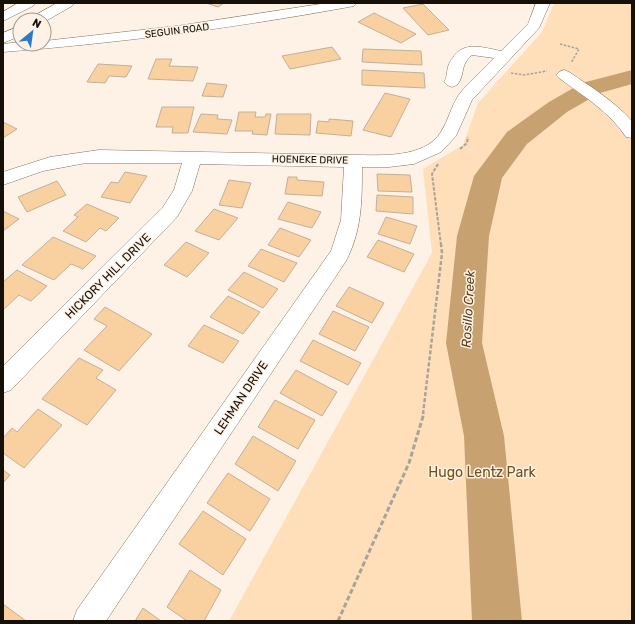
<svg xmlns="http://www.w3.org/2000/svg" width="635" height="624" viewBox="0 0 635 624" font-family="Rubik,sans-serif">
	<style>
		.green { fill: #fedfba }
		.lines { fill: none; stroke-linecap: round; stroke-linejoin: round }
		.river { fill: #c8a171; fill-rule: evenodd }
		.building { fill: #f9d09f; stroke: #c2b09c }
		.minor-casing { stroke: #82725f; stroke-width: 1 }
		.path-far3 { stroke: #aca398; stroke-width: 1.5; stroke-dasharray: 2.5 1.5; stroke-linecap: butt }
		.path-far2 { stroke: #aca398; stroke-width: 2; stroke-dasharray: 3.5 1.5; stroke-linecap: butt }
		.path-far1 { stroke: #aca398; stroke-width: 2.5; stroke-dasharray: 4 2; stroke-linecap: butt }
		.path { stroke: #aca398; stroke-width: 3; stroke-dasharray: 5 2.5; stroke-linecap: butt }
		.minor { fill: #fff; fill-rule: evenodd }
		.labels { text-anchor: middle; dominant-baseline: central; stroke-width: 3; stroke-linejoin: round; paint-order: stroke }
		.far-street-label { font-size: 10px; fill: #161009; stroke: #fdf2e5 }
		.street-label { font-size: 12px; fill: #161009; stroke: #fdf2e5 }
		.water-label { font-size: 13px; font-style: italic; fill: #5a3f1a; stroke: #fdf2e5 }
		.near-park-label { font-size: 14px; fill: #754f17; stroke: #fdf2e5 }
	</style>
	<rect width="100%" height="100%" fill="#fdf2e5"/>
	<path class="green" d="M554,3H632V621H229L432,253L423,169L463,145L478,103L542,32Z"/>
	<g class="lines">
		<path class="river" d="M632,70V84L600,93L567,112L527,144L502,178L489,236L482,343L504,436L522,621H472L464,436L446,343L457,236L474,176L507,132L549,102L582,83Z"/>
	</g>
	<path class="building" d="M206,3H224L218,7Z
		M423,4L449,30L428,35L403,8Z
		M374,13L416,34L401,43L358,22Z
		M332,47L341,59L290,69L282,56Z
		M363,49L421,51L422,65L362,62Z
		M156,59H172L169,66L198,67L193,81L148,79Z
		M98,64L132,66L126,77L109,76L105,83L87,82Z
		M362,70L424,73L425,88L362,85Z
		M207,83L227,85L223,97L202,96Z
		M385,93L410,99L391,137L363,130Z
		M162,107H194L188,133H172L173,127H156Z
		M239,112H256L255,117H265L266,114H271L267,135L252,134L253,131H235Z
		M201,114L218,115L217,119L232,120L227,134L193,132Z
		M277,114H311L310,135L275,134Z
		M329,119L353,121L351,136L316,133L318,121L329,122Z
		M3,122L17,129L3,138Z
		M125,172L147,176L130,203L101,197L111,182L118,183Z
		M377,174L410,175L412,192L378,191Z
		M288,177H297V180L324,182L322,196L285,194Z
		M229,180L251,183L242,208L219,205Z
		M57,181L66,195L27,212L18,197Z
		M377,195L413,197V214L376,211Z
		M288,202L321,212L312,228L278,219Z
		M87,204L119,218L106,231L100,228L86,242L63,231L78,217L74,215Z
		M214,209L238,218L219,240L195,231Z
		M3,211L19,219L3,231Z
		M386,217L417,226L410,244L378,234Z
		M280,228L311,240L299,257L268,245Z
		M53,237L96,256L83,269L71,264L54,280L22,265Z
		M378,240L414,254L404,272L367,257Z
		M186,242L209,253L187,277L164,265Z
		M261,249L297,263L284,282L248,266Z
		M17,270L47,286L31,301L19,295L3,310V282Z
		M244,272L278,289L263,308L228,290Z
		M349,287L384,303L372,323L336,306Z
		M228,296L260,312L243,334L210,317Z
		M105,307L152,334L119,371L84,350L107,326L94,319Z
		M333,311L369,327L355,351L319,334Z
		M204,325L239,341L223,363L188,346Z
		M313,340L361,363L348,385L300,361Z
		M79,358L103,370L96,378L116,390L87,425L42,399Z
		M296,370L337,392L322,416L280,393Z
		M275,400L315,420L298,449L258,427Z
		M38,409L62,425L24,468L3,453V438L12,428L17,432Z
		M253,436L296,461L278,491L235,464Z
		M3,470L10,475L3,483Z
		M228,473L270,499L250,531L207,503Z
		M203,511L246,539L223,575L179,544Z
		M190,570L221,590L204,621H187L167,607Z
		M3,604L26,621H3Z
		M143,608L161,621H135Z"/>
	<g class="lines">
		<defs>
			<path id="minor" d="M18,3H35L33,6L3,21V12Z
				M57,3H74L72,6L44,22V20H30L32,17Z
				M327,3H356L354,6L349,7C234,28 119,43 3,52V44L20,42V44H44V41L177,26Z
				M536,3H550L539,28L472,100L456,136L441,152L414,164L389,167H362C362,200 362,230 346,261L106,621H73L77,610L331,251L341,220L344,167L200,164L192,191L177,217L11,390L3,393V366L163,207L174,190L182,163H86L43,171L3,185V172L50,157L99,150L353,155C380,155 424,159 441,132C448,121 451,107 458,96C468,82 483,71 494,58L472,55C459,66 466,74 457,85L452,87L447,85L444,82C448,76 446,71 449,64C461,39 480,47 501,51L528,24Z
				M20,26V36L3,43V33Z
				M564,70L569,72C591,87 614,101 632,121V138L626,137C609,111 583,96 559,78L556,75L559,72Z"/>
		</defs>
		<use href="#minor" class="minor-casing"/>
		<path class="path-far3" d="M560,44L579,49L571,63
			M511,73L524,75L547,71"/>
		<path class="path-far2" d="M460,149L467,143L468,137
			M438,164L432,174L441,245"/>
		<path class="path-far1" d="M423,414L442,253L441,244"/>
		<path class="path" d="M338,621L409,463L424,413"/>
		<use href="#minor" class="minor"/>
	</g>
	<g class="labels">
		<g class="far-street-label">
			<text transform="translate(177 31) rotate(-7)">SEGUIN ROAD</text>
			<text transform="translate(310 160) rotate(1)">HOENEKE DRIVE</text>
		</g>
		<g class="street-label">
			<text transform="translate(108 276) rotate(-45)">HICKORY HILL DRIVE</text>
			<text transform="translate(241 398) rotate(-56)">LEHMAN DRIVE</text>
		</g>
		<g class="water-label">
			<text transform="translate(468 309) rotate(-87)">Rosillo Creek</text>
		</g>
		<g class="near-park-label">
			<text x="482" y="472">Hugo Lentz Park</text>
		</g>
	</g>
	<rect width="635" height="624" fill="none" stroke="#161009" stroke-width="8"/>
	<g transform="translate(32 32) rotate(29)"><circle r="19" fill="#fdf2e5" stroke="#a1988d"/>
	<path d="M0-3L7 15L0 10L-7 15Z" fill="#2b7bca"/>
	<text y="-6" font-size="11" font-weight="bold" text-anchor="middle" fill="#161009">N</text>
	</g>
</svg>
